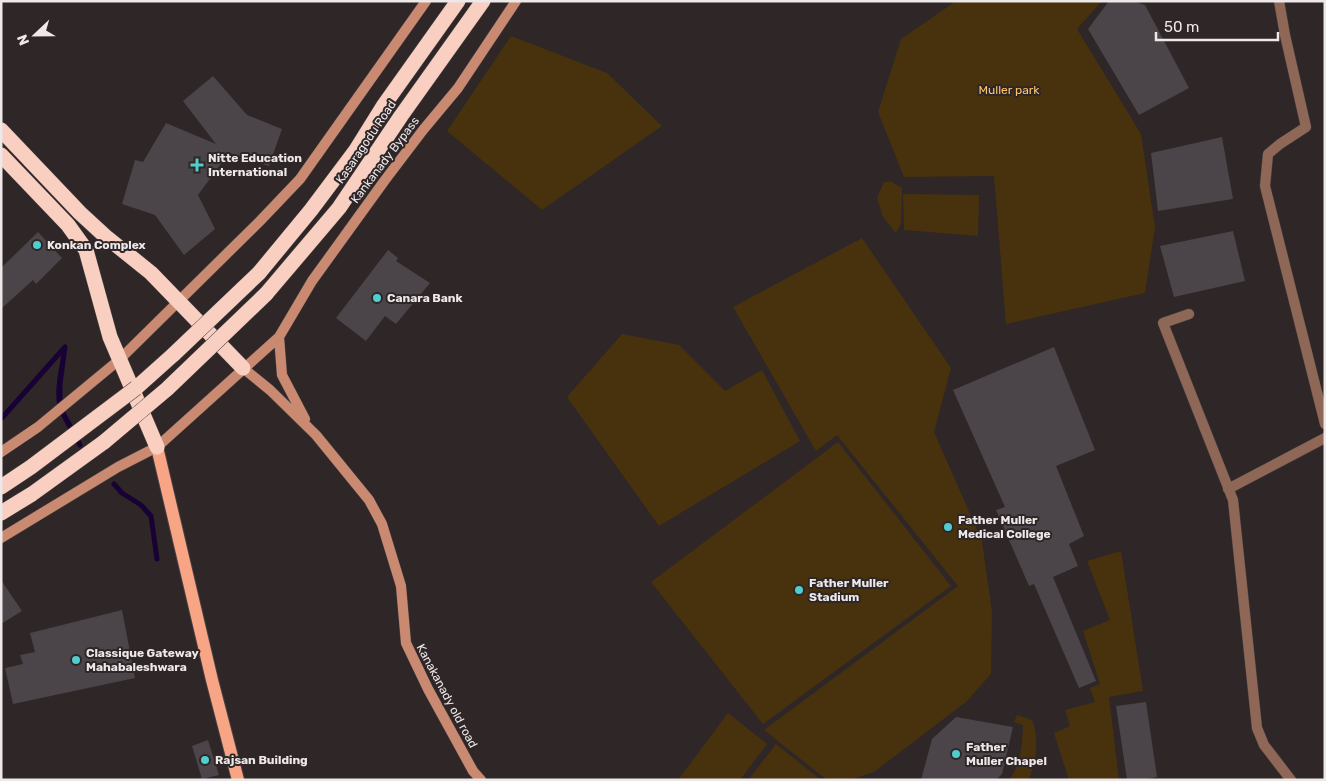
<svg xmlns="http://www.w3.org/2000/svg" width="1326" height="781" viewBox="0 0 1326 781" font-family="Rubik,sans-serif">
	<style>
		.green { fill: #48320e }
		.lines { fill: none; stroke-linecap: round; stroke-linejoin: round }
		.stream { stroke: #190035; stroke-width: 5 }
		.building { fill: #4b4449 }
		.street-casing { stroke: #494142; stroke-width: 11 }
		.secondary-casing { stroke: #494142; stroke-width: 11 }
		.primary-casing { stroke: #494142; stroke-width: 14 }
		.highway-casing { stroke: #494142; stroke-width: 16 }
		.street { stroke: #8f6757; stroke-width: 10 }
		.secondary { stroke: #c98a71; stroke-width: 10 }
		.primary { stroke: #f7a584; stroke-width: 12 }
		.highway { stroke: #f8cfc0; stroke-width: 15 }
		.highway-bridge-casing { stroke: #494142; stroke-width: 16; stroke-linecap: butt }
		.highway-bridge { stroke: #f8cfc0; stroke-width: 15 }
		.poi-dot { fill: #52cdce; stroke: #2e2627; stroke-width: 2 }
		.labels { text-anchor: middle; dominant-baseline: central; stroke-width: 4; stroke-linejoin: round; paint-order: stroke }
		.park-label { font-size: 12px; fill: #fdc46a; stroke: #2e2627 }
		.street-label { font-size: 12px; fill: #eee8e9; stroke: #2e2627 }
		.poi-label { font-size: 12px; font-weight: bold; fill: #eee8e9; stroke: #2e2627; text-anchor: start }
	</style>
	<rect width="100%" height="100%" fill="#2e2627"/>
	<path class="green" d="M956,1L1101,2L1077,29L1141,134L1155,227L1145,293L1006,324L994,176L904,177L878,112L901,39Z
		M511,36L607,73L662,126L542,210L447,131Z
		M884,182H892L902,188L901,223L896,233L883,217L877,198Z
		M903,194L979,195L978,236L904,230Z
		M862,238L951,368L934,432L982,541L992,612L991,674L966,702L874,772L850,780H827L764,730L958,586L837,435L816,451L733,307Z
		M622,334L679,345L725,391L762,370L800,441L659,526L567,397Z
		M838,442L951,586L763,724L651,582Z
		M1121,551L1143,691L1109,697L1119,780H1069L1054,733L1070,726L1065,710L1095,702L1090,688L1100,684L1083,631L1110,620L1087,561Z
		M728,713L767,744L740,780H678Z
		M1017,715L1032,720C1040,740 1036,759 1029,780H1009C1022,763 1022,744 1023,725L1014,722Z
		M776,744L821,780H748Z"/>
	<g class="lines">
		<path class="stream" d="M1,419L65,347L60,384V407L80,445C76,437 61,413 60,406C56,388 63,365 65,347L1,419
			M114,484L122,493L141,505L151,516L157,559"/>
	</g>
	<path class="building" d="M1109,1H1133L1145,5L1189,88L1139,115L1088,29Z
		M213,76L247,115L282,129L269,166L229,153L198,195L215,229L184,255L155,215L122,204L135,160L143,162L166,123L216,144L183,101Z
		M1222,137L1233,199L1158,211L1151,153Z
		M1233,231L1245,281L1174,297L1160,246Z
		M38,232L62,258L36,284L33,280L1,309V268Z
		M388,250L398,258L396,261L430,283L396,324L385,316L366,341L336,318Z
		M1054,347L1095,450L1056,466L1084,536L1069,544L1078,566L1053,577L1096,681L1079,688L1034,584L1029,586L996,510L1005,507L953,390Z
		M1,580L22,611L1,624Z
		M122,610L135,678L13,704L5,668L23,664L20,655L35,652L30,633Z
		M1146,702L1157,777L1143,780H1127L1116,706Z
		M956,717L1013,727L1002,774L996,780H921L932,739Z
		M208,740L219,775L202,779L192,746Z"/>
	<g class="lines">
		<defs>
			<path id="street" d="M1279,1L1285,35L1306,127L1280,144L1268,154L1265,186L1325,424
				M1189,314L1163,323L1233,500L1257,728L1264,745L1291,780
				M1228,489L1325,438"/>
			<path id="secondary" d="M279,337L282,375L305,419
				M243,368L270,390L316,435L369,500L382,524L401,586L406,643L428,689L473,771L481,780
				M1,452L38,427L119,360L260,221L300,179L426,1
				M1,538L118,467L157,447L279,337L312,281L385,180L423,130L458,88L516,1"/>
			<path id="primary" d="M157,447L212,680L238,780"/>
			<path id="highway" d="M1,130L80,213L105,236L151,273L243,368
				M1,155L68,225L86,250L110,337L157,447
				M259,273L311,210L356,150L384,105L458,1
				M266,294L339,208L401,116L483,1
				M136,388L174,354
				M1,513L32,494L104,442"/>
		</defs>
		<use href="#street" class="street-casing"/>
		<use href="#secondary" class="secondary-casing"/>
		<use href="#primary" class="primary-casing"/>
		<use href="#highway" class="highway-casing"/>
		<use href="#street" class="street"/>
		<use href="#secondary" class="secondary"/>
		<use href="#primary" class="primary"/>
		<use href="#highway" class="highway"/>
		<defs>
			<path id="highway-bridge" d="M174,354L259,273
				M104,442L167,389L266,294
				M1,487L31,467L136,388"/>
		</defs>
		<use href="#highway-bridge" class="highway-bridge-casing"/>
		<use href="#highway-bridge" class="highway-bridge"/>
	</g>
	<g class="poi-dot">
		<path d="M194.5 157.5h5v5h5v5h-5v5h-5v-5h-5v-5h5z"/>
		<circle cx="37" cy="245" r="5"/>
		<circle cx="377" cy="298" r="5"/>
		<circle cx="948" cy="527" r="5"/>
		<circle cx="799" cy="590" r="5"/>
		<circle cx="76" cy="660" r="5"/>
		<circle cx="956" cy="754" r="5"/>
		<circle cx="205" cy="760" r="5"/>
	</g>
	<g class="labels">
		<g class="park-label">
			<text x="1009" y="90">Muller park</text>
		</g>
		<g class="street-label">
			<text transform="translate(366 142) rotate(-56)">Kasaragodu Road</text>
			<text transform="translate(385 160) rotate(-53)">Kankanady Bypass</text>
			<text transform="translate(447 696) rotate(62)">Kanakanady old road</text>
		</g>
		<g class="poi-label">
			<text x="208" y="158">Nitte Education<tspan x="208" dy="14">International</tspan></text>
			<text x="47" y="245">Konkan Complex</text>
			<text x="387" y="298">Canara Bank</text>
			<text x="958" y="520">Father Muller<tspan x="958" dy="14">Medical College</tspan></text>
			<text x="809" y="583">Father Muller<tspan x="809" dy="14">Stadium</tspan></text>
			<text x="86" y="653">Classique Gateway<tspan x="86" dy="14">Mahabaleshwara</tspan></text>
			<text x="966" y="747">Father<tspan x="966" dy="14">Muller Chapel</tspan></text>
			<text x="215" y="760">Rajsan Building</text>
		</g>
	</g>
	<rect width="1326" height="781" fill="none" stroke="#eee8e9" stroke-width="5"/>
	<g transform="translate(35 35) rotate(248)" stroke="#2e2627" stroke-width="4" paint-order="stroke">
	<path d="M0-4L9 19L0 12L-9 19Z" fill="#eee8e9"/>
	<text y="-8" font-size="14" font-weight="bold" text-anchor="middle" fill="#eee8e9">N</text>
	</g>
	<path d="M1156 32v8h122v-8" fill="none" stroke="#eee8e9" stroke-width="2.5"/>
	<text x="1164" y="32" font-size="15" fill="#eee8e9" stroke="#2e2627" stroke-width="4" paint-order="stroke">50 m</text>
</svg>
